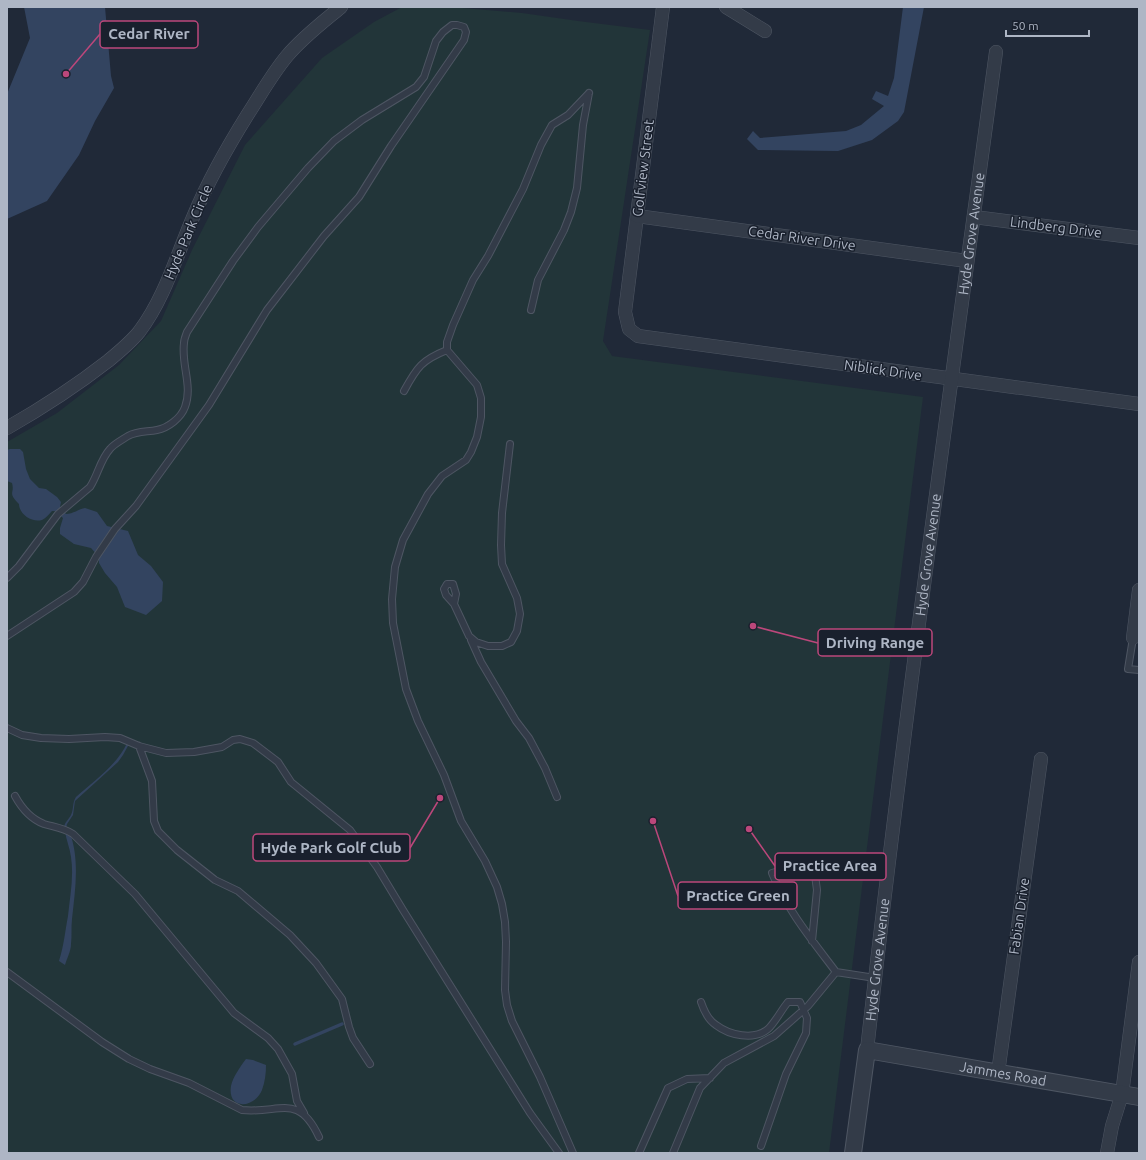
<svg xmlns="http://www.w3.org/2000/svg" width="1146" height="1160" viewBox="0 0 1146 1160" font-family="Ubuntu,sans-serif">
	<style>
		.green { fill: #223539 }
		.water { fill: #334460 }
		.lines { fill: none; stroke-linecap: round; stroke-linejoin: round }
		.stream { stroke: #334460; stroke-width: 3.5 }
		.service-casing { stroke: #4e5663; stroke-width: 8 }
		.minor-casing { stroke: #4e5663; stroke-width: 14 }
		.tertiary-casing { stroke: #4e5663; stroke-width: 18 }
		.service { stroke: #333b48; stroke-width: 6 }
		.minor { stroke: #333b48; stroke-width: 13 }
		.tertiary { stroke: #333b48; stroke-width: 16 }
		.labels { text-anchor: middle; dominant-baseline: central; stroke-width: 3; stroke-linejoin: round; paint-order: stroke }
		.street-label { font-size: 14px; fill: #aeb6c5; stroke: #19202d }
		.leader { fill: none; stroke: #bc477b; stroke-width: 1.5 }
		.callout-dot { fill: #bc477b; stroke: #19202d; stroke-width: 1.5 }
		.callout { fill: #19202d; stroke: #bc477b; stroke-width: 1.5 }
		.callout-label { font-size: 15px; text-anchor: middle; font-weight: bold; fill: #aeb6c5 }
	</style>
	<rect width="100%" height="100%" fill="#202938"/>
	<path class="green" d="M402,7L463,8L522,13L578,21L650,30L603,341L612,356L923,397L829,1153H7V442L57,413L119,365L161,321L192,250L245,145L322,58L374,22Z"/>
	<path class="water" d="M24,7H105L111,76L114,88L95,121L79,155L47,201L7,219V94L30,38Z
		M903,7H924L904,112L898,121L872,140L838,151L758,150L747,139L753,131L760,138L846,131L861,125L884,106L872,99L876,91L888,96L894,78Z
		M10,449H20L23,452L26,469L30,479L39,488L46,489L57,497L61,502L60,507L66,514C73,514 79,509 85,508L97,512L107,526L128,531L138,555L151,566L163,582L162,601L146,615L125,607L117,587L105,573L99,563V557L91,548L74,544L60,534V528L63,518L55,511H52C49,514 46,518 42,520C32,523 19,514 19,504C7,492 15,494 12,483L7,481V450Z
		M127,743L129,744L123,755L118,762L75,801L73,815L67,824L66,828L64,827C65,822 69,819 71,815C74,809 72,803 76,797C93,782 118,764 127,743Z
		M65,831L70,833C80,861 75,891 72,919C71,927 72,936 71,944C71,951 67,958 65,965L59,961C64,945 65,932 68,916C70,896 74,877 71,857C70,848 66,840 65,831Z
		M246,1059L253,1060L266,1065C266,1073 265,1082 262,1090C255,1108 227,1111 231,1086C233,1077 240,1067 246,1059Z"/>
	<g class="lines">
		<path class="stream" d="M295,1044L342,1024"/>
		<defs>
			<path id="service" d="M531,310L538,280L564,230L571,212L577,188L583,125L589,93
				M447,350V342L453,325L473,280L488,256L523,189L541,145L552,125L568,115L589,93
				M404,391C417,367 422,360 447,350L477,385L481,398V417L477,437L471,452L466,460L442,476L428,494L403,540L395,567L392,599L393,623L406,689L418,721L444,775L461,821L485,861L497,887L502,904L505,922L506,942L505,990L507,1005L512,1021L540,1077L573,1153
				M7,578L19,566L58,514L90,487C98,475 100,460 110,449C114,444 122,440 128,436C137,431 147,432 157,430C168,428 181,418 185,407C193,386 181,365 184,343C184,339 186,335 187,332L233,261L258,227L308,168L334,141L362,120L416,87L424,77L436,41L443,32L452,25H457L464,27L466,32L464,40L391,146L359,197L324,236L267,310L209,405L136,506L115,529L96,557L83,582L74,592L7,636
				M454,604L446,595L444,589L447,584H453L456,594L454,604L469,636L476,642L488,646H502L511,642L517,631L520,614L517,598L502,564L501,545L502,513L510,444
				M1133,638L1128,669L1139,670
				M471,640L481,662L516,721L529,738L545,768L557,797
				M7,728L22,735L41,738L69,739L105,737L120,738L139,746L166,753L194,752L222,747L233,740L240,739L253,743L278,762L291,782L350,830L377,867L403,910L530,1113L559,1153
				M139,746L152,781L154,821L158,831L177,850L215,880L238,891L290,935L316,963L342,999L349,1027L353,1038L370,1064
				M15,796C21,807 31,819 44,824C54,827 64,828 73,834L135,894L234,1013L268,1038L278,1049L292,1074L297,1101L304,1113
				M812,941L817,890L813,861L772,873C787,910 812,940 836,972
				M7,972L102,1042L129,1059L150,1069L189,1083L242,1110C280,1114 298,1092 319,1137
				M701,1002C704,1011 708,1020 716,1025C729,1035 754,1041 768,1029C774,1024 782,1009 788,1002H800L807,1018L806,1033L786,1074L761,1146
				M639,1153L668,1088L687,1079L710,1078
				M673,1153L700,1088L724,1063L774,1036L808,1006L836,972L875,978"/>
			<g id="minor">
				<path d="M663,7L625,312L629,329L638,336L1139,404"/>
				<path d="M726,7L765,31"/>
				<path d="M637,216L967,261"/>
				<path d="M974,217L1139,238"/>
				<path d="M7,428C42,408 76,386 108,361C119,352 130,343 139,332C165,298 177,254 194,215C209,179 228,146 248,114C261,94 272,74 287,56C303,37 323,22 341,7"/>
				<path d="M1133,638L1139,590"/>
				<path id="s1" d="M867,1050C904,717 951,385 996,52"/>
				<path d="M998,1073L1041,759"/>
				<path d="M1107,1153L1112,1126L1122,1094L1139,962"/>
			</g>
			<g id="tertiary">
				<path id="s2" d="M853,1153L867,1050L1139,1097"/>
			</g>
		</defs>
		<use href="#service" class="service-casing"/>
		<use href="#minor" class="minor-casing"/>
		<use href="#tertiary" class="tertiary-casing"/>
		<use href="#service" class="service"/>
		<use href="#minor" class="minor"/>
		<use href="#tertiary" class="tertiary"/>
	</g>
	<g class="labels">
		<g class="street-label">
			<text transform="translate(643 168) rotate(-83)">Golfview Street</text>
			<text transform="translate(1056 227) rotate(7)">Lindberg Drive</text>
			<text transform="translate(188 232) rotate(-67)">Hyde Park Circle</text>
			<text stroke="none"><textPath href="#s1" startOffset="823">Hyde Grove Avenue</textPath></text>
			<text transform="translate(802 238) rotate(8)">Cedar River Drive</text>
			<text transform="translate(883 370) rotate(8)">Niblick Drive</text>
			<text stroke="none"><textPath href="#s1" startOffset="499">Hyde Grove Avenue</textPath></text>
			<text transform="translate(1019 916) rotate(-82)">Fabian Drive</text>
			<text stroke="none"><textPath href="#s1" startOffset="91">Hyde Grove Avenue</textPath></text>
			<text stroke="none"><textPath href="#s2" startOffset="242">Jammes Road</textPath></text>
		</g>
	</g>
	<path class="leader" d="M66 74L100 34M753 626L818 643M440 798L410 848M749 829L775 866M653 821L678 896"/>
	<g class="callout-dot">
		<circle cx="66" cy="74" r="4"/>
		<circle cx="753" cy="626" r="4"/>
		<circle cx="440" cy="798" r="4"/>
		<circle cx="749" cy="829" r="4"/>
		<circle cx="653" cy="821" r="4"/>
	</g>
	<g class="callout">
		<rect x="100" y="21" width="98" height="27" rx="4"/>
		<rect x="818" y="629" width="114" height="27" rx="4"/>
		<rect x="253" y="834" width="157" height="27" rx="4"/>
		<rect x="775" y="853" width="111" height="27" rx="4"/>
		<rect x="678" y="882" width="119" height="27" rx="4"/>
	</g>
	<g class="callout-label">
		<text x="149" y="39">Cedar River</text>
		<text x="875" y="648">Driving Range</text>
		<text x="331" y="853">Hyde Park Golf Club</text>
		<text x="830" y="871">Practice Area</text>
		<text x="738" y="901">Practice Green</text>
	</g>
	<rect width="1146" height="1160" fill="none" stroke="#aeb6c5" stroke-width="16"/>
	<path d="M1006 30v6h83v-6" fill="none" stroke="#aeb6c5" stroke-width="2"/>
	<text x="1012" y="30" font-size="12" fill="#aeb6c5" stroke="#19202d" stroke-width="3" paint-order="stroke">50 m</text>
</svg>
